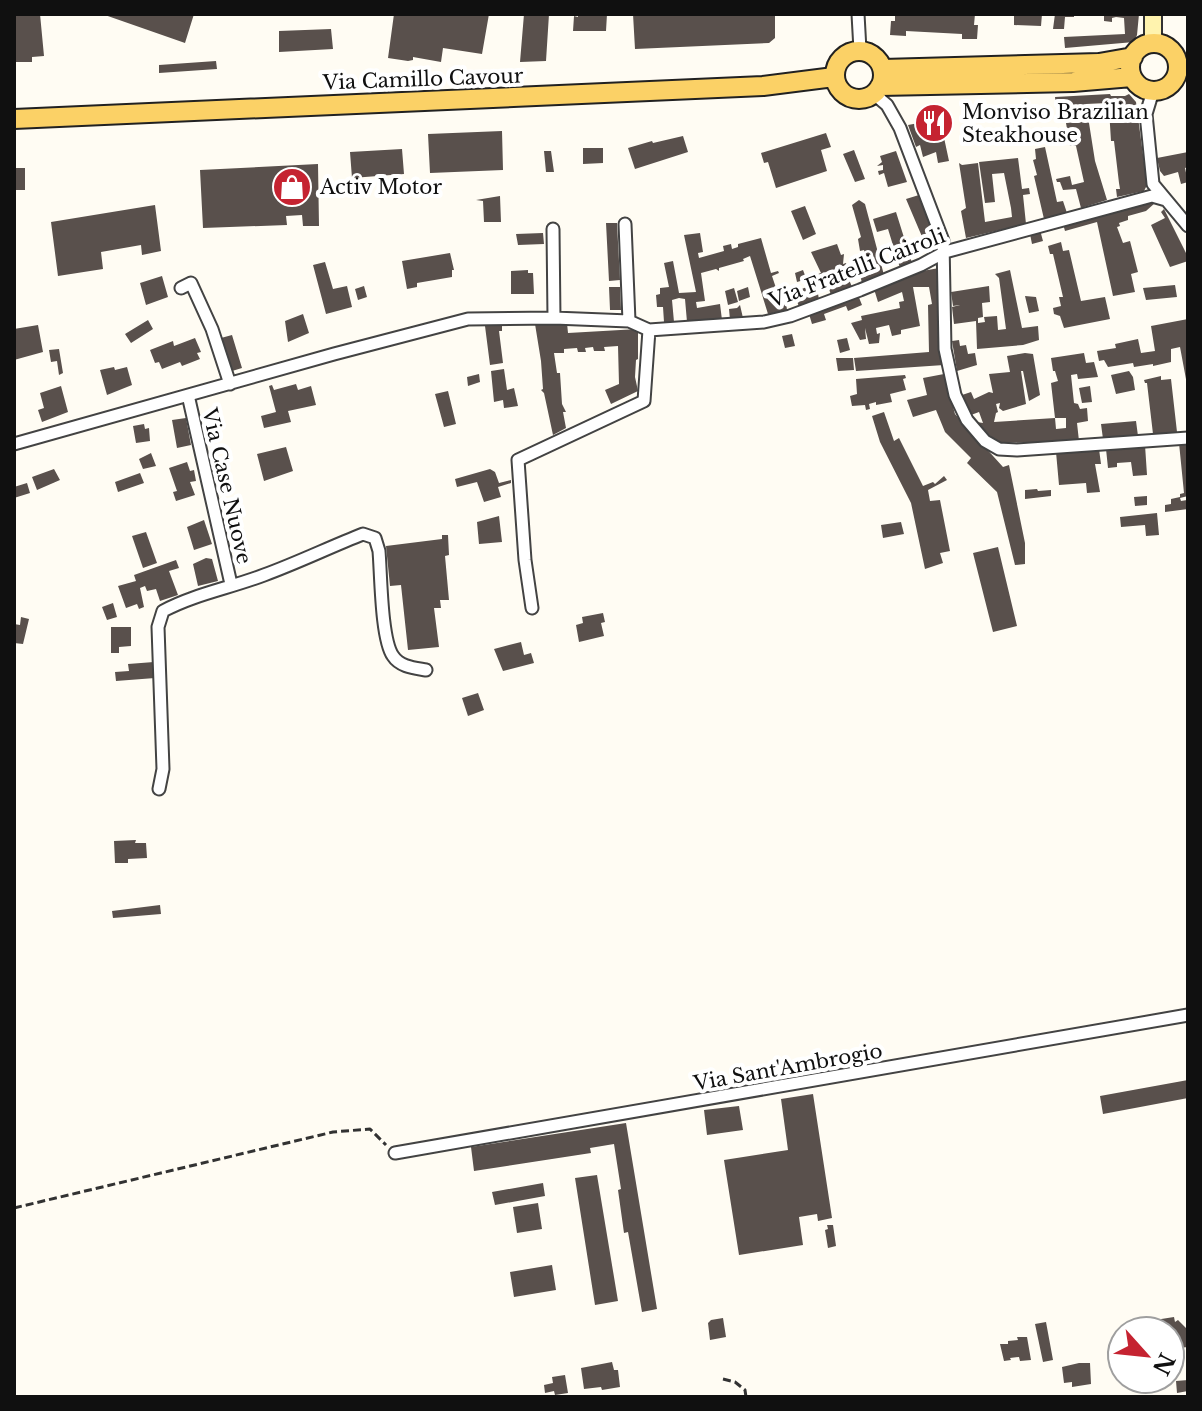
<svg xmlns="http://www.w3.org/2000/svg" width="1202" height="1411" viewBox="0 0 1202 1411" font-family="'Libre Baskerville',serif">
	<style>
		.building { fill: #59504c }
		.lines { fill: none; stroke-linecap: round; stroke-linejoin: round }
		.street-casing { stroke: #434343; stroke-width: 15 }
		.secondary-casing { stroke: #323232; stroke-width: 20 }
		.primary-casing { stroke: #212121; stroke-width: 22 }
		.path { stroke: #323232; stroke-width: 3; stroke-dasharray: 8 4; stroke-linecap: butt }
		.street { stroke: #fff; stroke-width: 11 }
		.secondary { stroke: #fff3ae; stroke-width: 16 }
		.primary { stroke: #fbd166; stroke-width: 18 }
		.labels { text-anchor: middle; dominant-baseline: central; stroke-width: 8; stroke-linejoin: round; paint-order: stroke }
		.street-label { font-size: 20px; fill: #101010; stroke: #fff }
		.poi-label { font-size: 20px; fill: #101010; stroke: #fff; text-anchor: start }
	</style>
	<rect width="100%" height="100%" fill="#fffcf3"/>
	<path class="building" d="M14,14H40L44,56L32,57V62H14Z
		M102,14H194L185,43Z
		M394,14H489L482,54L443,48L441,62L413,57V60L408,61L388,58Z
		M524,14H549L546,61L520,62Z
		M578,14H607L606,31H573L574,16L578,17Z
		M633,14H775V38L769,43L635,49Z
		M895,14H975L974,25H978L977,39H962V34L906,31V36L890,35L891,21H895Z
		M1014,14H1042L1041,26L1014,25Z
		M1055,14H1074V17H1065L1064,29H1053Z
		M1104,14H1139L1137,35L1134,42L1065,48L1064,37L1125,34L1124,18L1116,17L1112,18V22L1104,21Z
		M331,29L333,49L279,52V31Z
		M216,61L217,69L159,73V65Z
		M1110,94L1111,96H1125L1129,94L1136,102L1147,185L1144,191L1117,197L1116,189H1120L1119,183L1114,141H1111L1109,109L1107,103L1086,104L1095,161L1107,200L1081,208L1076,189L1063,190L1060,182H1057L1056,179L1070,176L1072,185L1084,182L1076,146H1070L1066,123L1072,122L1069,107H1056L1055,97Z
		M940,119L949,161L938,163L936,152L923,157L920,145L916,147L908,125Z
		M502,131L503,170L430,173L428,134Z
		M826,133L831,147L821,150L827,171L776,188L768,162L764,163L761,153Z
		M683,136L688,152L635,169L628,148L652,141L653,143Z
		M1045,147L1057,202L1063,201L1067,213L1044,219L1034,176L1037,175L1033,160L1036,159L1035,149Z
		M583,148H603V163L583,164Z
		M402,149L404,174L352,178L350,152Z
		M854,150L865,179L855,182L843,154Z
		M544,151H551L554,172H546Z
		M896,151L907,182L888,187L884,173L879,175L878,171L883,170V165L877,166L882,162L880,156Z
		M1188,152V167L1185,168L1188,182L1181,184L1178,172L1164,176L1160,171L1157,158Z
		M1018,158L1022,189L1029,188L1030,194L1023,195L1026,224L966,238L961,211L966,208L959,163L962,165L978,163L985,222L1012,217L1011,208L1004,173L992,174L995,202L985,203L979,162Z
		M318,164L319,226H303L302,215L286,216L287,225L203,228L200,170Z
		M14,168H25V190H14Z
		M919,195L937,241L926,246L906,199Z
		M500,196L501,222H484L483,201L476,200Z
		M859,200L865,204L884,275L862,283L860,275L870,272L864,250L860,251L858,239L861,237L852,205Z
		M1152,201L1155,203L1146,211L1128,216V220L1119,223L1120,226L1117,227L1123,243L1130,241L1138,272L1131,274L1135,292L1113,296L1097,222L1065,231L1063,224Z
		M155,205L161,251L142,255L141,245L101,252L103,269L58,276L51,222Z
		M805,206L816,234L803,240L791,211Z
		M1164,209L1188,257V261L1170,267L1151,225L1165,218L1161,212Z
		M896,212L912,263L900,268L888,229L877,232L873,219Z
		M606,223H617L620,280L609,281Z
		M1040,230L1043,241L1032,244L1030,234Z
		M543,233L544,244L518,245L516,234Z
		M700,233L703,252L698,253L699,258L724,251L723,246L731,244L732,249L738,247V244L761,238L771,273L778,271L779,273L772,276L779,297L807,287L804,280L797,282L795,273L803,270L806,278L821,273L811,252L837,244L841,255L844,254L843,264L846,263L847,266L844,267L852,287L831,295L827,283L817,287L819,300L799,307L796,298L786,302L787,310L768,314L750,256L743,259L744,261L719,268V271L716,269L701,273L705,301L696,302L697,308L720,304L722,320L687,322L685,299L679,298L672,300L674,322H664L663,307H657L656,295L660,294V288L669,287L664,263L673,261L679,293L696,292L684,235Z
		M1061,242L1063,251L1069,250L1081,301L1105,297L1110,319L1064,328L1060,316L1054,314L1053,308L1061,306L1059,297H1063L1053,254H1050L1048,246Z
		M450,253L454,270H452V277L417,283V287L407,289L402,261Z
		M325,262L333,289L347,286L352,307L326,314L313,265Z
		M939,268L944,365L856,371L854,358L929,352L928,305L932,304L929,287H913L920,326L901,330V334L892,336L889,325L876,328L877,334L880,333L879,343L869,344L865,328L866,339L860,340L851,323L862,320L861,316L900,308L899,302L904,301L902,292L878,302L874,289L917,272Z
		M528,270V273H533L534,294H511V271Z
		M1010,270L1022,328L1038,326L1039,340L1023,345L977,349L976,321L954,324L952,307L960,305L953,306L951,292L989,286L990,302L982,303L983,317L978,318V323L985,322L984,317L997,316L998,330L1006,329L999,278L995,274Z
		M162,276L168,297L146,305L140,283Z
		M1175,285L1177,297L1146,300L1143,288Z
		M364,286L367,297L358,300L355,289Z
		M609,287H620L621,310H610Z
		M748,287L750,297L739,301L737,291Z
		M734,288L738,302L728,305L725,291Z
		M858,295L862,305L848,311L846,306L824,314L826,320L812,324L809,314Z
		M1025,296L1036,297L1039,311L1029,313Z
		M740,305L743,318L730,320L729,309L737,308Z
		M303,314L309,333L288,342L285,321Z
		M1188,319V390L1180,347L1171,349V362L1153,366V364L1134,367L1133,363L1108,367L1104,360L1099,361L1097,351L1116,348L1115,344L1138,339L1141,353L1155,351L1151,326Z
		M148,320L153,329L131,343L125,334Z
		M567,323L568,333L638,329V359L636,360L635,377L638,391L611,404L605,390L619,384L618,346L604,347L605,351H594L593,347L585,348L586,352H578L577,348L564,349V353H554L557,373H560L562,404L566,412H563L566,428L553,435L544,393L541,390L543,389L541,361L535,324Z
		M38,325L43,352L14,360V329Z
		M502,325V331H499L503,363L490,365L485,326Z
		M792,334L795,346L785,348L782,336Z
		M232,335L242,368L232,371L221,338Z
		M195,338L201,352L197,353L200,359L182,366L180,362L162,369L159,362L155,363L150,350L173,341L174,346Z
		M847,338L850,350L840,353L837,340Z
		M959,340L960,346L966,345L968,354L975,353L977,365L957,371L952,341Z
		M59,349L63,373L59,375L57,361L51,362L49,350Z
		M1025,353L1033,354L1040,395L1029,401L1023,371H1021L1026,404L1003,411L999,408L1000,403L996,404L998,412L996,413L994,422L1055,418L1056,429L1066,428V418H1055L1051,383L1058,381L1055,371H1053L1051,358L1084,353L1086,363L1094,362L1098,377L1078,379L1077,374L1071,375L1074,403L1078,404L1080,409L1087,408L1088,421L1077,423L1079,441L1003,443L995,441L977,422L983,423L979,412L971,415L962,395L971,392L974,399L989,392L993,393L989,374L1010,372L1007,356Z
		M836,358H853L854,370L838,371Z
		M114,367L115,370L127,367L132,385L107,395L100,370Z
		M504,369L507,390L514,388L518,406L504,408L503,400L494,402L491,371Z
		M1129,371L1133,377L1135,390L1116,394L1111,375Z
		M479,374L480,382L468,386L467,377Z
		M944,374L955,414L1003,467L1009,465L1025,543V564L1015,565L997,492L967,463L971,458L945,432L936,410L913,417L907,400L927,395L923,378Z
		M905,375L906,378L903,379L906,390L890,394L892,402L876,405V402L869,404L870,409L866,410L865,405L852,406L850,396L857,394L856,379Z
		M1161,376V380L1171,379L1177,432L1153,434L1147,383H1145L1144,380Z
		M296,384L298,390L311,386L316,405L288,411L291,422L264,428L261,416L276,412L269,386L272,385L274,390Z
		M61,386L68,412L42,422L38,410L44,408L40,393Z
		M1090,386L1092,402L1082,403L1079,388Z
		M448,391L456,424L444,427L435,394Z
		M884,412L894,441L899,438L923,486L933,482L935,484L944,476L947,480L928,490L930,501L940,500L950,551L940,553L943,563L925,569L911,503L880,442L872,416Z
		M186,418L191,445L177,448L172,420Z
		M1136,421L1138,436L1103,439L1101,424Z
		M144,424L145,429L149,428L150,441L136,443L133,426Z
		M1179,443H1188V496L1180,498L1181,501L1187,500L1188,509L1165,512V505L1171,504V499L1180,497V494L1184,493Z
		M1145,445L1147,475L1133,476L1131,462L1117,463V467L1108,468L1106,449Z
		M286,447L293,471L264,481L257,454Z
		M1099,449L1101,464H1095L1100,492L1087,493L1086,483L1059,485L1056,452Z
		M151,453L156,466L143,469L139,459Z
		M187,462L190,471L194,470L196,481L190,482L195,495L176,501L173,492L177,491L169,468Z
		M54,469L60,480L37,490L32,477Z
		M490,469L495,472L499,483L511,480V483L498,487L501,497L484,502L477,482L457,487L455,479Z
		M140,473L144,483L118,492L115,482Z
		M27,483L30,493L14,498V487Z
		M1037,489L1038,491L1051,490V496L1025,499V490Z
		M1147,496V505L1135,506L1134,497Z
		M1157,513L1159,535L1146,536L1145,525L1121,527L1120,517Z
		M499,516L502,542L479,544L477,522Z
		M204,520L212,544L194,550L187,527Z
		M901,522L904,534L883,538L881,525Z
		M146,532L157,563L143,568L132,536Z
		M442,535H448L449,555L445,556L449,600H440L441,608H434L439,647L408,650L401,585L390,586L386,546L442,539Z
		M998,547L1017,626L993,632L973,553Z
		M206,558L212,559L218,581L198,586L193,564Z
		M176,560L179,568L169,571L178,595L160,601L156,589L147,591L145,586L140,588L144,607L139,609L137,604L126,608L118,586L136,581L134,575Z
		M113,603L117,617L107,620L102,607Z
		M603,613L605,622L601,623L604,636L579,642L576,625L583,623L582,617Z
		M21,617L29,619L23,644L14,643V624L20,625Z
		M111,627H131V646L119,647V653H111Z
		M521,642L524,655L531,653L534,663L503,671L494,649Z
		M154,662L155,678L116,681L115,672L129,671L128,664Z
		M478,693L484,710L468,716L462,698Z
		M136,840L135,843H146L147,858L128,859V863H115L114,841Z
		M160,905L161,914L113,918L112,911Z
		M1188,1080V1098L1103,1114L1100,1096Z
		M813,1094L832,1218L818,1221L817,1214L799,1217L803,1245L739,1255L724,1160L788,1150L781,1099Z
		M739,1106L743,1130L707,1135L704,1110Z
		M626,1123L657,1309L642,1312L628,1232L624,1233L618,1190L621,1189L614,1144L590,1148L591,1153L474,1171L471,1147Z
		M597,1175L618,1301L595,1305L575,1178Z
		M543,1183L545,1196L495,1205L492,1192Z
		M538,1203L542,1229L517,1233L513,1207Z
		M827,1225H833L836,1246L828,1248L825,1230L828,1229Z
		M552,1265L556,1290L514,1297L510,1272Z
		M1174,1317L1175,1322L1178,1320L1187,1329L1188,1347L1170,1349V1331H1157L1155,1320Z
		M723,1318L726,1337L710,1340L708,1323L711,1320Z
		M1046,1322L1053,1360L1043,1362L1035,1324Z
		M1017,1337H1027L1031,1360L1020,1361L1019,1357L1010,1358L1011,1360L1004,1361L1000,1344H1008V1341L1018,1340Z
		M612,1362L614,1370H618L620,1387L602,1390L601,1387L584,1389L581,1368Z
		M1079,1363H1090L1091,1384L1072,1387V1382L1064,1383L1062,1367Z
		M565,1375L568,1393L555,1395L554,1391L545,1393L544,1385L553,1383L552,1377Z
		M1188,1380V1391L1177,1393L1176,1381Z"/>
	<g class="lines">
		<defs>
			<path id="street" d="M858,14L860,50
				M1153,91L1146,114L1153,184L1188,226
				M874,94L887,105L900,128L943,241L945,349L955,395L967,420L985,441L999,449L1017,450L1188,438
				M625,224L629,321
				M553,229L554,318
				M181,288L191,283L212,329L230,384
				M188,395L231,584
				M14,444L334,354L468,319L554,318L629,321L649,330L764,322L790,316L860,290L921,265L945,252L1152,196L1166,200
				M532,608L525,560L518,460L644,401L649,330
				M159,789L163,769L158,627L163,611C195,594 230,588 264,575C297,563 330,547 363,534L375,538L379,551C381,574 381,639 393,656C400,667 415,668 426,670
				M395,1153L1188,1015"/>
			<path id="secondary" d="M1153,44V14"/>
			<path id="primary" d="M1130 67a24 24 0 1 1 48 0a24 24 0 1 1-48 0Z
				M835 75a24 24 0 1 1 48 0a24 24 0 1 1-48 0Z
				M883,69L1099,63L1133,57
				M880,86L1073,82L1132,77
				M14,119L763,86L834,77"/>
		</defs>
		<use href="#street" class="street-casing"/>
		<use href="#secondary" class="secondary-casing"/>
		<use href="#primary" class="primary-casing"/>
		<path class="path" d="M14,1208L333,1132L370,1129L386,1145
			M723,1379L735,1382L745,1390L746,1397"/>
		<use href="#street" class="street"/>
		<use href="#secondary" class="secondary"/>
		<use href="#primary" class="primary"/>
	</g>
	<defs>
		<symbol id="restaurant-disc" viewBox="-11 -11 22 22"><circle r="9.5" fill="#c52331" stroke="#fff"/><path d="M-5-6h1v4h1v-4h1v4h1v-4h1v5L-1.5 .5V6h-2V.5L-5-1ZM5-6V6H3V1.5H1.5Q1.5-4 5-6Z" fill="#fff"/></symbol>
		<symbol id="shop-disc" viewBox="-11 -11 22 22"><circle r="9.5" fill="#c52331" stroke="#fff"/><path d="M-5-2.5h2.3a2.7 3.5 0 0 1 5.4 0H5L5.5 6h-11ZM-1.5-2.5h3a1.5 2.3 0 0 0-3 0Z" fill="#fff"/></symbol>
	</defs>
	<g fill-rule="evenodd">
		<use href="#restaurant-disc" x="912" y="101" width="44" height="44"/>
		<use href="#shop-disc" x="270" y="165" width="44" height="44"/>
	</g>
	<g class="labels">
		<g class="street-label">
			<text transform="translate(423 79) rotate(-2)">Via Camillo Cavour</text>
			<text transform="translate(857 268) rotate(-21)">Via Fratelli Cairoli</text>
			<text transform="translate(227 486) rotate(77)">Via Case Nuove</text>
			<text transform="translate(788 1067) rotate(-10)">Via Sant'Ambrogio</text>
		</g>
		<g class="poi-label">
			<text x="962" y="112">Monviso Brazilian<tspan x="962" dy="23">Steakhouse</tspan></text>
			<text x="320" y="187">Activ Motor</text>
		</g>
	</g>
	<rect width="1202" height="1411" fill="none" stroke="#101010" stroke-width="32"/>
	<g transform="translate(1146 1355) rotate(117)"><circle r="38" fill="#ffffff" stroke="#9f9f9f" stroke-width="2"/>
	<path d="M0-6L14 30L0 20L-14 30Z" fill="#c52331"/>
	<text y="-12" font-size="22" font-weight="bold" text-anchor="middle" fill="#101010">N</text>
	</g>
</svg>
